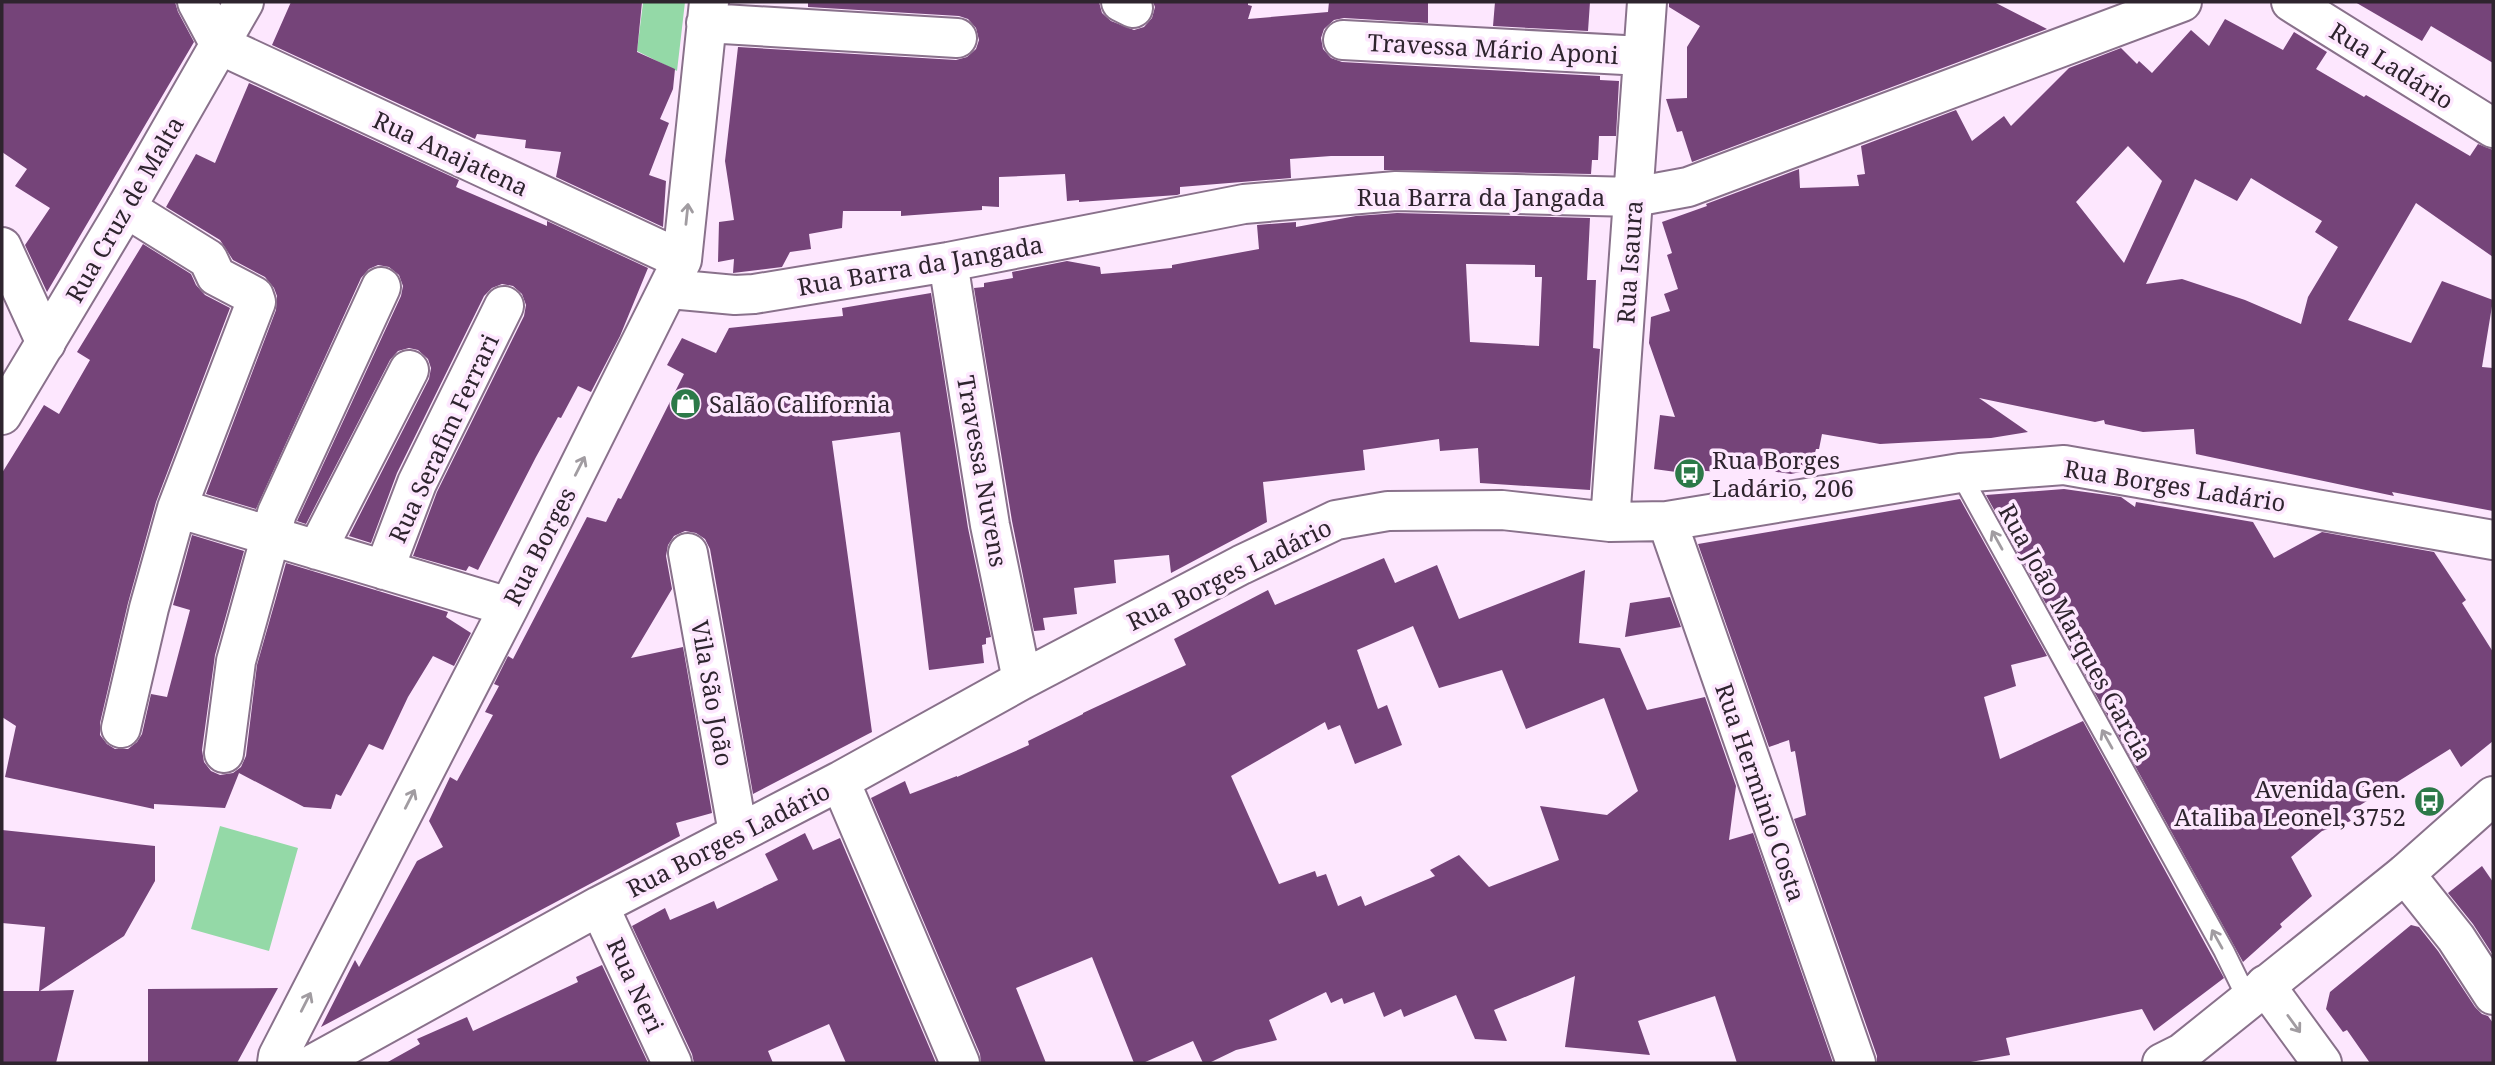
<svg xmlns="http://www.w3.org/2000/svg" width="2495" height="1065" viewBox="0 0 2495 1065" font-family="'Noto Serif',serif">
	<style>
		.green { fill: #94d9a7 }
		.building { fill: #754479; fill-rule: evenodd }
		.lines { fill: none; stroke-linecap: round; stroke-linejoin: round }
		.lane-casing { stroke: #89718b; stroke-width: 23 }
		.street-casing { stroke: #89718b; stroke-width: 42 }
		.secondary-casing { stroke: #89718b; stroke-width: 42 }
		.lane { stroke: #fff; stroke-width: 19 }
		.street { stroke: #fff; stroke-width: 38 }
		.secondary { stroke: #fff; stroke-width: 38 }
		.oneway { stroke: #a19ca1 }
		.labels { text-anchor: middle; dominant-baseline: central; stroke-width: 7; stroke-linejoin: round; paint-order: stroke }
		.street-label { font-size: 24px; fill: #2e242e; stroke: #fde7fe }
		.poi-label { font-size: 24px; fill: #2e242e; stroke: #fde7fe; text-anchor: start }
	</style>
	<rect width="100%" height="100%" fill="#fde7fe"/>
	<path class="green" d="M645,2H685L677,71L637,51L643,3Z
		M220,826L298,848L269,951L191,929Z"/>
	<path class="building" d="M2,2H175L178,12L194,42L47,292L25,245L50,208L15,186L27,169L2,152Z
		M291,2H642L637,52L675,69L673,89L660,119L669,123L649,175L666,181L663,227L556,177L561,152L525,148L526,140L477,134L475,139L272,45Z
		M808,2H1099L1102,13L1111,21L1134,30L1144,27L1152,18L1155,7L1153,2H1248V5L1252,6L1248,19L1328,12L1329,2H1428V23L1344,18L1334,20L1324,29L1321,38L1323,49L1331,58L1342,62L1600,76V80L1619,81L1616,136H1599L1598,160H1592L1591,174L1384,170V156H1331L1290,159L1291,178L1180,187V194L1177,195L1079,202V200L1067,201L1065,174L999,177V207L982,206V210L901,216V211H843L842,228L809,234L811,249L790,252L782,267L733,273L734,259L718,262L719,222L734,220L725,161L738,47L956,60L967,57L976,49L979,40L976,28L968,19L959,16L808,7Z
		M1495,2H1590L1588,31L1493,26Z
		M1669,2H1994L2047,29L1692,162L1682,131L1677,132L1666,99L1687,98V47L1700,26L1669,7Z
		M2355,2H2493V63L2431,26L2422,41Z
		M2225,19L2283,50L2294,32L2327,52L2316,69L2364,97L2366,95L2470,156L2478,144L2493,150V257L2416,203L2348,320L2411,343L2442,281L2493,300L2482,367L2493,368V511L2392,492L2394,496L2196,454L2194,429L2143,432L2105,424L2104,420L2095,422L1979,398L2028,432L1991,438L1880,444L1822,434L1819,449H1816L1810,470L1791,474L1722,464L1721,472L1692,470L1691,474L1654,469L1660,415L1675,417L1649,343L1651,317L1670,311L1664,294L1678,289L1667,255L1672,253L1662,222L1707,206L1706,204L1799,169L1800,188L1859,186L1857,175L1865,174L1861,146L1956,110L1972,141L2004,116L2011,126L2069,68L2121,48L2137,64L2139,61L2152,73L2191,30L2209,46ZM2128,146L2162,181L2124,263L2076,202ZM2251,178L2322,221L2315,232L2338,247L2308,297L2301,324L2245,300L2182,279L2146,284L2195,179L2237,201Z
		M249,83L459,180L456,187L547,226V221L648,268L620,336L591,392L578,386L561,418L558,417L536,457L478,570L469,566L466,571L413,556L437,492L524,316L526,305L522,294L513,286L502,284L492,288L484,296L397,473L371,543L349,536L429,379L431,368L428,359L418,350L409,348L398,351L390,360L306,524L297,521L401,296L403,286L399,275L389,267L378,265L369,269L361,278L256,509L206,494L276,310L277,296L274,288L265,277L233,260L220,240L166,207L196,154L215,163Z
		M1397,213L1590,218L1587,280H1596L1593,348L1600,349L1590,490L1480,483L1478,448L1440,451L1439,439L1363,450L1365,470L1263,482L1267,522L1171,573L1169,555L1114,560L1116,583L1074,588L1077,614L1043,618L1045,630L1034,631L1012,521L974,288L984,287V283L1013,278L1012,272L1067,261L1100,267L1101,274L1172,268V265L1259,249L1257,225L1296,222V227L1356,216ZM1466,264L1535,265V277H1542L1539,346L1470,342Z
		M143,244L191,274L196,285L205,295L230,308L156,502L128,603L100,723V735L107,744L115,749H128L137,742L142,734L151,694L167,697L190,610L173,605L192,535L244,551L215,655L202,750L204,762L211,771L220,775L233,773L241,767L246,756L257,665L286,563L448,612L446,617L471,633L454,666L433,656L408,697L383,750L369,744L341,796L336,794L331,809L304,807L239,773L225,808L154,804V809L5,777L16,726L2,717V473L44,405L59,414L90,360L77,352Z
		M931,293L968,528L991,637L986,638V644L982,645L984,663L929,670L900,432L832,441L872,732L753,794L710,549L705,539L696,533L685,531L674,536L668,545L666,556L672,589L631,658L683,647L712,813L676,823L680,836L321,1027L355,960L359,967L417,861L443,847L429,821L450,777L457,781L493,715L485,712L499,686L494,684L508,656L513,659L587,517L606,522L618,498L621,499L684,374L667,365L682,338L716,353L729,328L843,316L842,308Z
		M2064,489L2121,497L2135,507L2136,502L2253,522L2274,558L2322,532L2434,552L2466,600L2462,603L2493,652V741L2461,767L2450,749L2346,814L2351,821L2322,831L2291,857L2312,896L2280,924L2282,927L2243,962L1986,495Z
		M1960,499L2047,656L2011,665L2016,686L1984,697L2000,759L2083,721L2224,978L2154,1031L2142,1009L2006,1038L2010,1055L1965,1063H1877V1056L1794,819L1806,815L1795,751L1791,752L1789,740L1769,747L1698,544Z
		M1384,558L1395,583L1437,565L1459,619L1585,570L1579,643L1620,648L1647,710L1705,697L1736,786L1729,840L1753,833L1833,1063H1737L1715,996L1638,1021L1650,1055L1565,1047L1575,976L1494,1010L1507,1041L1475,1039L1456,995L1404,1017L1401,1009L1384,1017L1374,992L1344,1004L1342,998L1331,1003L1326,992L1269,1020L1277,1040L1236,1050L1209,1063H1203L1193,1041L1143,1063H1134L1092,957L1016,988L1046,1063H981L980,1054L871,798L905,781L910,794L957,776V777L1029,745L1028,741L1083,714V713L1186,665L1174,639L1268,590L1275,605ZM1413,626L1439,688L1502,670L1526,729L1604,698L1638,791L1607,815L1540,806L1559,860L1489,887L1459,855L1430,870L1435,876L1365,906L1361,896L1338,906L1326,874L1317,877L1315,871L1279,884L1231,776L1325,722L1328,730L1340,725L1355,764L1402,745L1387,705L1378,709L1357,650Z
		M1670,597L1681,627L1625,637L1630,603Z
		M2,830L155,846V881L124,936L40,991L74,990L56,1063H2V991H39L45,927L2,923Z
		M805,833L813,850L840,838L936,1063H846L829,1024L768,1051L773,1063H694L692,1054L632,926L665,908L670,920L714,901L717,909L778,880L765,854Z
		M2482,866L2493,882V955L2473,924L2448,893Z
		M2411,925L2419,927L2438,951L2475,1007L2482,1014L2488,1016L2493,1023V1063H2370L2347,1030L2343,1032L2326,1009L2330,992Z
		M602,965L648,1063H386L420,1044L417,1039L467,1017L473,1031L578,982L576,977Z
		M278,988L237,1063H148V989Z"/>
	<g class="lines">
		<defs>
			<path id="lane" d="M1960,473L2224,951L2248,1000"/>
			<path id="street" d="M197,2L220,45L682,260
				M1121,2L1133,8
				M706,23L957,38
				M1343,40L1643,56
				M2,247L46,343
				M948,262L990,525L1022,680
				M670,289L735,295L754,294L948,262L1244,204L1396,191L1634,197L1688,187L2182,2
				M177,508L509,607
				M1667,521L1856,1063
				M1610,522L1647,2
				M317,550L409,370
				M688,553L738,833
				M384,570L417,483L504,306
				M121,728L149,608L177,508L256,302L254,296L216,276L208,259L126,208
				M224,753L236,661L277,513L381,287
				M840,781L960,1063
				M2405,874L2456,938L2493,995
				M599,906L672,1063
				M2265,985L2322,1063
				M277,1063L278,1056L509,607L682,260L709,2
				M315,1063L599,906L840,781L1022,680L1241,565L1336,520L1388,511L1502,510L1610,522L1667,521L1960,473L2064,465L2493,540"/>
			<path id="secondary" d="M2291,2L2493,128
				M2,415L126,208L244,2
				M2162,1063L2182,1053L2405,874L2493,796"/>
		</defs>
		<use href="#lane" class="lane-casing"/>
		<use href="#street" class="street-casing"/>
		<use href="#secondary" class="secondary-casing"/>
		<use href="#lane" class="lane"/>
		<use href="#street" class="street"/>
		<use href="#secondary" class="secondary"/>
	</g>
	<defs><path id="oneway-shaft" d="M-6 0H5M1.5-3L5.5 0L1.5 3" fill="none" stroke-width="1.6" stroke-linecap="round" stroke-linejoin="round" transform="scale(1.75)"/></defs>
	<g class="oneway">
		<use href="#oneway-shaft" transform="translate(687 214) rotate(-84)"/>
		<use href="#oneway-shaft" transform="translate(580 466) rotate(-63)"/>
		<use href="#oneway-shaft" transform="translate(1997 540) rotate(-119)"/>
		<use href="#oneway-shaft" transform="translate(2107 739) rotate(-119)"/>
		<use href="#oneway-shaft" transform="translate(410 799) rotate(-63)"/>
		<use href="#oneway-shaft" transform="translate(2217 939) rotate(-119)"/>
		<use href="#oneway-shaft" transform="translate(306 1002) rotate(-63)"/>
		<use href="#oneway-shaft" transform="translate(2294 1024) rotate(54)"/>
	</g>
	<defs>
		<symbol id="shop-disc" viewBox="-11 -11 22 22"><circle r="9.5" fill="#2c7948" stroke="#fde7fe"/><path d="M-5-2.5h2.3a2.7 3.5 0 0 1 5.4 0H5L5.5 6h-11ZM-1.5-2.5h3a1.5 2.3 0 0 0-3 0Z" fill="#fff"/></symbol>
		<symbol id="bus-disc" viewBox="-11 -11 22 22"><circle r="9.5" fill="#2c7948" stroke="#fde7fe"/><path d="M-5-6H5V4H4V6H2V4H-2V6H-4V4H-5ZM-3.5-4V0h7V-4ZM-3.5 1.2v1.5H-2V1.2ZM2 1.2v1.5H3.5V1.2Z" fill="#fff"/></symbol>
	</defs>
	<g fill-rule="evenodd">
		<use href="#shop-disc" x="668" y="386" width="35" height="35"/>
		<use href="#bus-disc" x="1672" y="456" width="35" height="35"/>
		<use href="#bus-disc" x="2412" y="784" width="35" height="35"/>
	</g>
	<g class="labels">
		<g class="street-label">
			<text transform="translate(1493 48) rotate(3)">Travessa Mário Aponi</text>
			<text transform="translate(2392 65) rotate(32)">Rua Ladário</text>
			<text transform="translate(451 153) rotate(25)">Rua Anajatena</text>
			<text x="1481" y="196">Rua Barra da Jangada</text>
			<text transform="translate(124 209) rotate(-60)">Rua Cruz de Malta</text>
			<text transform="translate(1629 262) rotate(-86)">Rua Isaura</text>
			<text transform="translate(920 265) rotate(-10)">Rua Barra da Jangada</text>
			<text transform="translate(443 438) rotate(-65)">Rua Serafim Ferrari</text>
			<text transform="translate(983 471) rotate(80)">Travessa Nuvens</text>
			<text transform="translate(2175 485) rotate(9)">Rua Borges Ladário</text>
			<text transform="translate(539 546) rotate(-63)">Rua Borges</text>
			<text transform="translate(1229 574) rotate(-26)">Rua Borges Ladário</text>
			<text transform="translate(2076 632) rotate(61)">Rua João Marques Garcia</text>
			<text transform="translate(713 693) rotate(80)">Vila São João</text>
			<text transform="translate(1761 792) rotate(71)">Rua Herminio Costa</text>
			<text transform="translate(728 839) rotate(-27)">Rua Borges Ladário</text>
			<text transform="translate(636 985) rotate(65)">Rua Neri</text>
		</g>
		<g class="poi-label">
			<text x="709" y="403">Salão California</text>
			<text x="1712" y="459">Rua Borges<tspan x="1712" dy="28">Ladário, 206</tspan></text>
			<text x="2406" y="788" text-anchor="end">Avenida Gen.<tspan x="2406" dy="28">Ataliba Leonel, 3752</tspan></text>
		</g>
	</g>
	<rect width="2495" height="1065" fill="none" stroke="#2e242e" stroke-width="7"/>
</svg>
